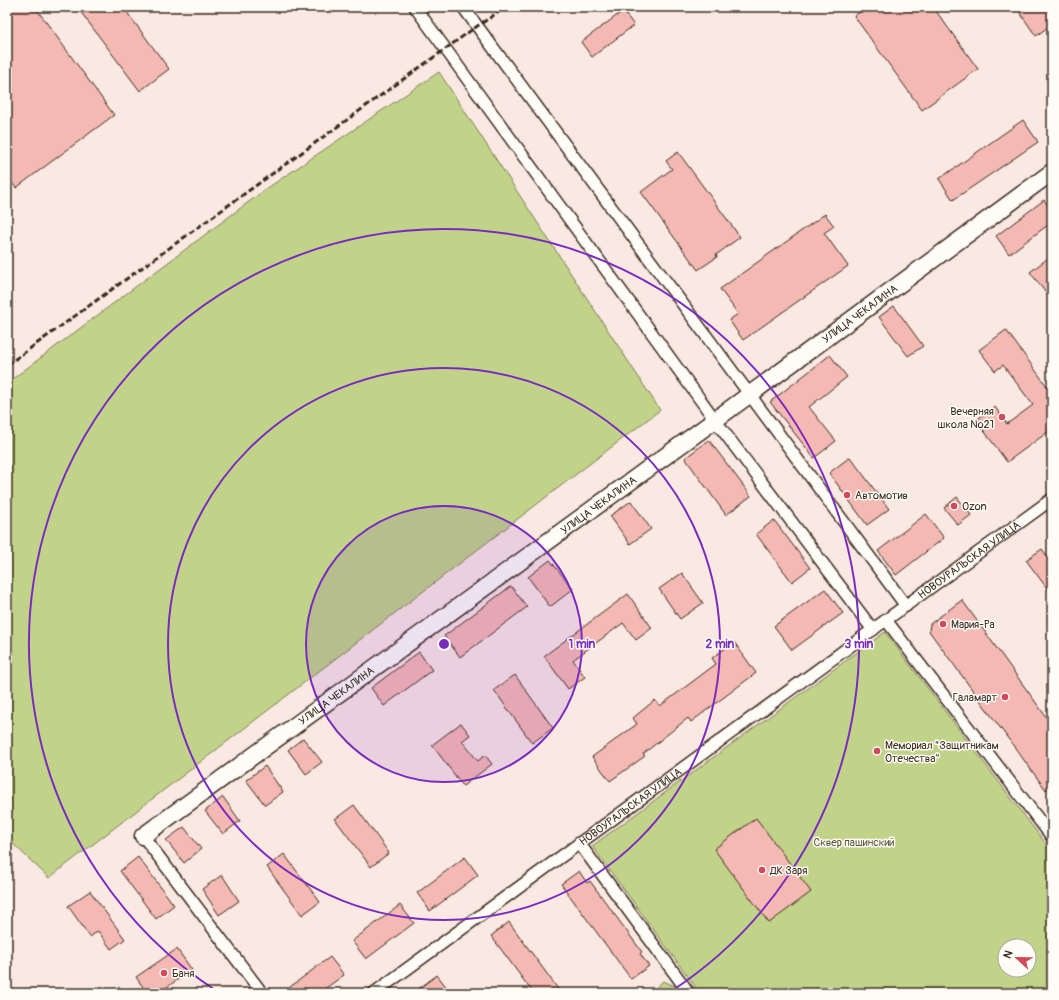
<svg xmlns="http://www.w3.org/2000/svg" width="1059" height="1000" viewBox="0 0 1059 1000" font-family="Pangolin,sans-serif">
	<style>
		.green { fill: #c0d388; stroke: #7e7e53; fill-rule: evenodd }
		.building { fill: #f4b9b3; stroke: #3b2a1e }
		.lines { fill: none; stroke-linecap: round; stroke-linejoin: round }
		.street-casing { stroke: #3b2a1e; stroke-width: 14 }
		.secondary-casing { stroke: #3b2a1e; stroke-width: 19 }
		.street { stroke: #fdfcf7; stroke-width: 11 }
		.secondary { stroke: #fdfcf7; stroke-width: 16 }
		.rail { stroke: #3b2a1e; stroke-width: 3; stroke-dasharray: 6 3; stroke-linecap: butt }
		.ring { fill: none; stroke: #7b2cbf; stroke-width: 2 }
		.poi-dot { fill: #d1495b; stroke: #fdfcf7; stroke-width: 1.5 }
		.labels { text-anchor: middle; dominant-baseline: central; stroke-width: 3; stroke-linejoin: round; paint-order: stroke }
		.street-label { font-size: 11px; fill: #3b2a1e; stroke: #fdfcf7 }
		.poi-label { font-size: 11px; fill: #3b2a1e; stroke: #fdfcf7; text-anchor: start }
		.park-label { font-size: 11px; fill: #5c5438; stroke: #fdfcf7 }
		.centre { fill: #7b2cbf; stroke: #fdfcf7; stroke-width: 2 }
		.ring-label { font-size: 12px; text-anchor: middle; font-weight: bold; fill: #7b2cbf; stroke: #fdfcf7; stroke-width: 3; stroke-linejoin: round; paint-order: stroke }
	</style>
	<rect width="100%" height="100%" fill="#fae8e3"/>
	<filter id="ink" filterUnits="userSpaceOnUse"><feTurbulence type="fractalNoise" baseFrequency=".025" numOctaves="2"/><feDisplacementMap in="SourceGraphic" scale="8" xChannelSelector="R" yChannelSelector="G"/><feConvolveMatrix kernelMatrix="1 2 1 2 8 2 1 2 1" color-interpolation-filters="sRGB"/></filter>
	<g filter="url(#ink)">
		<path class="green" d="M439,72L660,410L49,878L7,838V383L266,189Z
			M885,632L1052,852V990L1048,993H700L592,846ZM1005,946H1029V970H1005Z
			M663,981L675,986L680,993H650Z"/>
		<path class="building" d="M7,7H35L114,115L16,188L7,176Z
			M77,7H123L169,69L140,91Z
			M867,7H933L978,69L922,110L854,16Z
			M1016,7H1049L1052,11V24L1036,36Z
			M623,11L634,25L592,57L581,42Z
			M1023,120L1038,142L953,200L939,179Z
			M678,152L740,237L716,255L717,257L698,270L641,192L672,169L666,161Z
			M1044,200L1052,211V222L1009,254L996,236Z
			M825,214L834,226L824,233L848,266L743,340L729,320L738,314L720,289Z
			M1052,255V301L1030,272Z
			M894,306L923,346L908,356L879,317Z
			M1006,330L1052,393V429L1007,462L976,420L995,407L1007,424L1033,405L1003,365L995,371L979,350Z
			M830,355L847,377L809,407L836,441L814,458L770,402Z
			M709,440L751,496L726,515L685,458Z
			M850,457L889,509L867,525L829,473Z
			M957,497L971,515L958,525L944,508Z
			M631,501L651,529L630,544L610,516Z
			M926,514L944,538L896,575L878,551Z
			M774,520L810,568L792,582L756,534Z
			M1042,549L1052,563V595L1026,560Z
			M550,560L573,589L550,607L528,577Z
			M682,573L703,603L680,619L659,589Z
			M511,586L527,607L460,657L444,636Z
			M825,589L843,613L792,650L774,626Z
			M628,594L652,628L636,640L623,623L573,660L585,677L568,689L544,656Z
			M962,600L1052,725V786L1046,790L929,631L930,624Z
			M734,642L756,673L691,722L688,718L643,754L645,756L610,781L592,757L637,724L633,718L655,700L660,706L716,664L712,658Z
			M419,652L432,670L384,706L371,688Z
			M515,675L553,728L532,743L494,690Z
			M461,723L470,735L462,741L478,761L485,755L492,764L463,786L432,745Z
			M303,738L322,762L306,774L288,750Z
			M265,766L283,792L265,805L246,780Z
			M223,797L240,821L223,834L205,811Z
			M354,805L389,853L371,867L335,819Z
			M756,818L811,892L769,923L714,849Z
			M184,827L201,849L184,863L166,840Z
			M284,854L320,902L302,915L267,867Z
			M138,857L174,905L156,919L120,871Z
			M465,857L478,875L430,911L417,893Z
			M579,871L587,883L590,881L642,952L640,954L649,966L631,979L561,884Z
			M222,875L239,901L219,915L202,889Z
			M90,891L125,939L111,949L98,931L90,937L68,906Z
			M400,905L414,923L366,959L352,941Z
			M509,922L561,993H533L503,952L491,936Z
			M177,949L192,970L158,993H147L136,977Z
			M330,957L344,975L319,993H282Z
			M437,975L451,993H413Z"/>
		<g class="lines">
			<defs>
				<g id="street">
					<path d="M415,7L715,420L873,630"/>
					<path d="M463,7L906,606"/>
					<path d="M886,620L1052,837"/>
					<path d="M143,836L262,993"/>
					<path d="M579,843L689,993"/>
					<path id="s1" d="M374,993L1052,499"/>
				</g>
				<g id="secondary">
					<path id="s2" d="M143,836L715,420L1052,172"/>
				</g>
			</defs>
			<use href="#street" class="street-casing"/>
			<use href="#secondary" class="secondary-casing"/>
			<use href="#street" class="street"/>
			<use href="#secondary" class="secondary"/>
			<path class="rail" d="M7,365L473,29L506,7"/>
		</g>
	</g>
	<circle cx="444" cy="644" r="138" fill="#7b2cbf" fill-opacity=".12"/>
	<g class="ring">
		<circle cx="444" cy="644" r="138"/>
		<circle cx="444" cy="644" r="276"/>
		<path d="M218 992A415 415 0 1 1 670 992"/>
	</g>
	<g class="poi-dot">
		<circle cx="1002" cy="417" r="4"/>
		<circle cx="847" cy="495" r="4"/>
		<circle cx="954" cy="506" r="4"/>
		<circle cx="943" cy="624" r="4"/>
		<circle cx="1005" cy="697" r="4"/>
		<circle cx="877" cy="751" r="4"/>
		<circle cx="762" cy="870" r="4"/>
		<circle cx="164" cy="973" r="4"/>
	</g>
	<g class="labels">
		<g class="street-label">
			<text stroke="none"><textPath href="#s2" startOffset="887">УЛИЦА ЧЕКАЛИНА</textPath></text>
			<text stroke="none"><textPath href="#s2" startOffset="563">УЛИЦА ЧЕКАЛИНА</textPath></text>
			<text stroke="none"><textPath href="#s1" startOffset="736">НОВОУРАЛЬСКАЯ УЛИЦА</textPath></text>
			<text stroke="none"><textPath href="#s2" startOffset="239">УЛИЦА ЧЕКАЛИНА</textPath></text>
			<text stroke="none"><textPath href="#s1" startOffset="317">НОВОУРАЛЬСКАЯ УЛИЦА</textPath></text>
		</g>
		<g class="poi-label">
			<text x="994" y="411" text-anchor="end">Вечерняя<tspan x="994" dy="13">школа №21</tspan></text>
			<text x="855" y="495">Автомотив</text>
			<text x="962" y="506">Ozon</text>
			<text x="951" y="624">Мария-Ра</text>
			<text x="997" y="697" text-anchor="end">Галамарт</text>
			<text x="885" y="745">Мемориал "Защитникам<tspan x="885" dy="13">Отечества"</tspan></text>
			<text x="770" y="870">ДК Заря</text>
			<text x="172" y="973">Баня</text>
		</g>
		<g class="park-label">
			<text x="854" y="842">Сквер пашинский</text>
		</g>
	</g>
	<circle cx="444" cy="644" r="6" class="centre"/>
	<g class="ring-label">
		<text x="582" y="648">1 min</text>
		<text x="720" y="648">2 min</text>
		<text x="859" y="648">3 min</text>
	</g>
	<rect width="1059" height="1000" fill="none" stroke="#fdfcf7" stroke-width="24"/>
	<rect x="12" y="12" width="1035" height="976" fill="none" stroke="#3b2a1e" stroke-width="1.5" filter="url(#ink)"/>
	<g transform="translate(1017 958) rotate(292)"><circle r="19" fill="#fdfcf7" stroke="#afa8a0"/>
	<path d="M0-3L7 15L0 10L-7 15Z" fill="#d1495b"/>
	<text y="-6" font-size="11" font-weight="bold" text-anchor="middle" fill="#3b2a1e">N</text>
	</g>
</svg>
